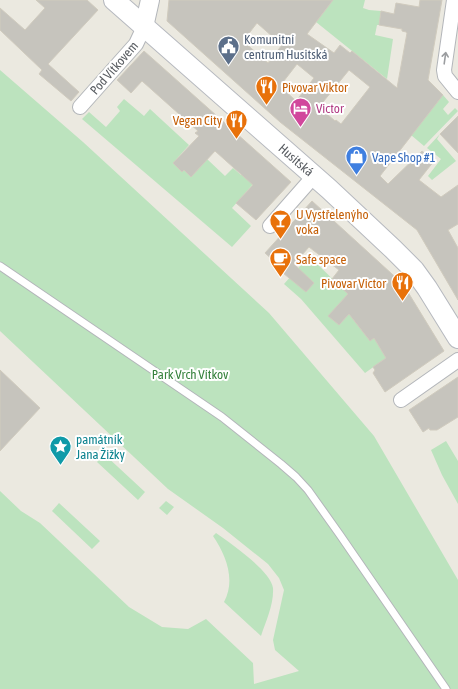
<svg xmlns="http://www.w3.org/2000/svg" width="458" height="689" viewBox="0 0 458 689" font-family="'Asap Condensed',sans-serif">
	<style>
		.green { fill: #bce3be }
		.building { fill: #c6c4bd; stroke: #d0cbbe; fill-rule: evenodd }
		.lines { fill: none; stroke-linecap: round; stroke-linejoin: round }
		.service-casing { stroke: #b3b6ba; stroke-width: 9 }
		.minor-casing { stroke: #b3b6ba; stroke-width: 16 }
		.tertiary-casing { stroke: #b3b6ba; stroke-width: 20 }
		.secondary-casing { stroke: #b6b9bf; stroke-width: 22 }
		.service { stroke: #fff; stroke-width: 7 }
		.minor { stroke: #fff; stroke-width: 14 }
		.tertiary { stroke: #fff; stroke-width: 18 }
		.secondary { stroke: #fff; stroke-width: 20 }
		.oneway { stroke: #9b9da0 }
		.labels { text-anchor: middle; dominant-baseline: central; stroke-width: 4; stroke-linejoin: round; paint-order: stroke }
		.service-label { font-size: 13px; fill: #4e5e75; stroke: #fff; text-anchor: start }
		.street-label { font-size: 13px; fill: #585c61; stroke: #fff }
		.food-label { font-size: 13px; fill: #c56008; stroke: #fff; text-anchor: start }
		.hotel-label { font-size: 13px; fill: #b23c85; stroke: #fff; text-anchor: start }
		.shop-label { font-size: 13px; fill: #366cbe; stroke: #fff; text-anchor: start }
		.park-label { font-size: 13px; fill: #36823d; stroke: #fff }
		.culture-label { font-size: 13px; fill: #0d838f; stroke: #fff; text-anchor: start }
	</style>
	<rect width="100%" height="100%" fill="#ebe9e0"/>
	<path class="green" d="M333,0H365L363,8L369,10L381,11L379,25H377L375,35L393,39L387,79L316,22Z
		M0,70L83,142L269,313L374,436L458,580V689H0V491L21,511L40,523L129,607L162,627L188,629L206,619L253,663L254,684L299,671L275,650L273,640L284,590L279,578L268,564L223,528L168,489L0,331Z
		M443,95L449,102L443,109L448,115L455,108L458,111L424,146L411,135Z
		M124,99L144,116L150,109L189,145L173,163L182,172L184,170L191,177L207,159L225,176L233,168L241,175L243,173L254,183L232,208L251,226L232,247L82,119L89,112L106,127L120,111L117,107Z
		M440,134L437,139L456,161L432,180L428,176L441,159L427,148Z
		M309,256L348,294L329,316L339,325L349,314L370,341L374,338L386,358L365,373L301,299L284,284Z
		M446,441L458,461V504L442,475L431,450Z
		M104,454L145,492L138,500L97,462Z
		M166,501L174,507L167,515L159,508Z
		M59,503L100,541L92,549L52,511Z
		M216,533C230,543 271,571 273,588C274,604 266,621 261,636L224,602C236,580 226,555 213,536Z"/>
	<path class="building" d="M36,0H87L98,10L48,64L79,92L71,101L39,74L42,70L0,30V8L25,30L45,8Z
		M169,0H333L307,34L334,53L340,45L350,53L352,51L397,88L407,33L406,32L402,31V29L379,25L381,11L394,14L396,3L419,7L420,0H442L428,80L443,95L380,176L388,184L422,151L434,161L419,180L441,197L458,185V224L448,230L458,248V300L417,230L280,122L167,21ZM257,23L282,45L268,63L243,41ZM297,64L314,78L296,101L280,86ZM349,70L370,87L341,124L336,120L335,121L319,107Z
		M144,51L291,182L256,220L236,203L253,185L215,151L191,177L184,170L182,172L173,163L199,136L195,133L198,131L142,81L131,93L117,80Z
		M458,116V153L440,134Z
		M312,201L403,284L444,351L385,392L373,373L375,370L373,367L386,358L374,338L370,341L349,314L339,325L328,316L348,294L332,279L339,270L309,247L294,264L314,283L306,292L283,273L285,271L265,253Z
		M0,370L40,408L0,451Z
		M458,377V417L437,430H430L429,428L423,432L409,410Z"/>
	<g class="lines">
		<defs>
			<path id="service" d="M0,266L222,417L281,464L296,477L308,490L340,535L446,689"/>
			<path id="minor" d="M454,0L444,70L445,76L458,92
				M80,107L136,44L144,27
				M270,226L314,176
				M401,400L458,360"/>
			<path id="tertiary" d="M144,27L150,0"/>
			<path id="secondary" d="M114,0L329,189L393,249L414,270L427,288L458,338"/>
		</defs>
		<use href="#service" class="service-casing"/>
		<use href="#minor" class="minor-casing"/>
		<use href="#tertiary" class="tertiary-casing"/>
		<use href="#secondary" class="secondary-casing"/>
		<use href="#service" class="service"/>
		<use href="#minor" class="minor"/>
		<use href="#tertiary" class="tertiary"/>
		<use href="#secondary" class="secondary"/>
	</g>
	<defs><path id="oneway-shaft" d="M-6 0H5M1.5-3L5.5 0L1.5 3" fill="none" stroke-width="1.6" stroke-linecap="round" stroke-linejoin="round"/></defs>
	<use class="oneway" href="#oneway-shaft" transform="translate(445 58) rotate(-82)"/>
	<defs>
		<symbol id="civic-pin" viewBox="-11 -11 22 30"><path d="M0 17L-7.5 6A9.5 9.5 0 1 1 7.5 6Z" fill="#5c6f8a" stroke="#fff"/><path d="M-.6-6.5H3V-4.5H.6V-3L4-1V1h2V6H-6V1h2V-1L-.6-3ZM-1.2 2.5V6h2.4V2.5Z" fill="#fff"/></symbol>
		<symbol id="restaurant-pin" viewBox="-11 -11 22 30"><path d="M0 17L-7.5 6A9.5 9.5 0 1 1 7.5 6Z" fill="#e8710a" stroke="#fff"/><path d="M-5-6h1v4h1v-4h1v4h1v-4h1v5L-1.5 .5V6h-2V.5L-5-1ZM5-6V6H3V1.5H1.5Q1.5-4 5-6Z" fill="#fff"/></symbol>
		<symbol id="hotel-pin" viewBox="-11 -11 22 30"><path d="M0 17L-7.5 6A9.5 9.5 0 1 1 7.5 6Z" fill="#d1479c" stroke="#fff"/><path d="M-6-4.5h1.5V1H6V5H4.5V3h-9V5H-6ZM-4 0a1.8 1.8 0 1 1 3.6 0ZM.5 0V-2.5h3Q6-2.5 6 0Z" fill="#fff"/></symbol>
		<symbol id="shop-pin" viewBox="-11 -11 22 30"><path d="M0 17L-7.5 6A9.5 9.5 0 1 1 7.5 6Z" fill="#3f7fe0" stroke="#fff"/><path d="M-5-2.5h2.3a2.7 3.5 0 0 1 5.4 0H5L5.5 6h-11ZM-1.5-2.5h3a1.5 2.3 0 0 0-3 0Z" fill="#fff"/></symbol>
		<symbol id="bar-pin" viewBox="-11 -11 22 30"><path d="M0 17L-7.5 6A9.5 9.5 0 1 1 7.5 6Z" fill="#e8710a" stroke="#fff"/><path d="M-6-5H6L.8 .8V4.5H3.5V6h-7V4.5H-.8V.8Z" fill="#fff"/></symbol>
		<symbol id="cafe-pin" viewBox="-11 -11 22 30"><path d="M0 17L-7.5 6A9.5 9.5 0 1 1 7.5 6Z" fill="#e8710a" stroke="#fff"/><path d="M-5.5-4.5H6V0H3Q3 3.5 0 3.5H-2.5Q-5.5 3.5-5.5 0ZM3-3.2v2h1.7v-2ZM-6 4.5H4V6H-6Z" fill="#fff"/></symbol>
		<symbol id="sight-pin" viewBox="-11 -11 22 30"><path d="M0 17L-7.5 6A9.5 9.5 0 1 1 7.5 6Z" fill="#0f9aa8" stroke="#fff"/><path d="M0-6L1.8-2.2L6-1.7L2.9 1.2L3.7 5.4L0 3.3L-3.7 5.4L-2.9 1.2L-6-1.7L-1.8-2.2Z" fill="#fff"/></symbol>
	</defs>
	<g fill-rule="evenodd">
		<use href="#civic-pin" x="216" y="34" width="25" height="34"/>
		<use href="#restaurant-pin" x="254" y="74" width="25" height="34"/>
		<use href="#hotel-pin" x="288" y="96" width="25" height="34"/>
		<use href="#restaurant-pin" x="224" y="108" width="25" height="34"/>
		<use href="#shop-pin" x="344" y="144" width="25" height="34"/>
		<use href="#bar-pin" x="268" y="208" width="25" height="34"/>
		<use href="#cafe-pin" x="268" y="246" width="25" height="34"/>
		<use href="#restaurant-pin" x="390" y="270" width="25" height="34"/>
		<use href="#sight-pin" x="48" y="434" width="25" height="34"/>
	</g>
	<g class="labels">
		<g class="service-label">
			<text x="244" y="39">Komunitní<tspan x="244" dy="15">centrum Husitská</tspan></text>
		</g>
		<g class="street-label">
			<text transform="translate(114 68) rotate(-49)">Pod Vítkovem</text>
			<text transform="translate(296 160) rotate(41)">Husitská</text>
		</g>
		<g class="food-label">
			<text x="282" y="87">Pivovar Viktor</text>
			<text x="222" y="120" text-anchor="end">Vegan City</text>
			<text x="296" y="214">U Vystřelenýho<tspan x="296" dy="15">voka</tspan></text>
			<text x="296" y="259">Safe space</text>
			<text x="386" y="283" text-anchor="end">Pivovar Victor</text>
		</g>
		<g class="hotel-label">
			<text x="316" y="108">Victor</text>
		</g>
		<g class="shop-label">
			<text x="372" y="157">Vape Shop #1</text>
		</g>
		<g class="park-label">
			<text x="190" y="374">Park Vrch Vítkov</text>
		</g>
		<g class="culture-label">
			<text x="76" y="439">památník<tspan x="76" dy="15">Jana Žižky</tspan></text>
		</g>
	</g>
</svg>
